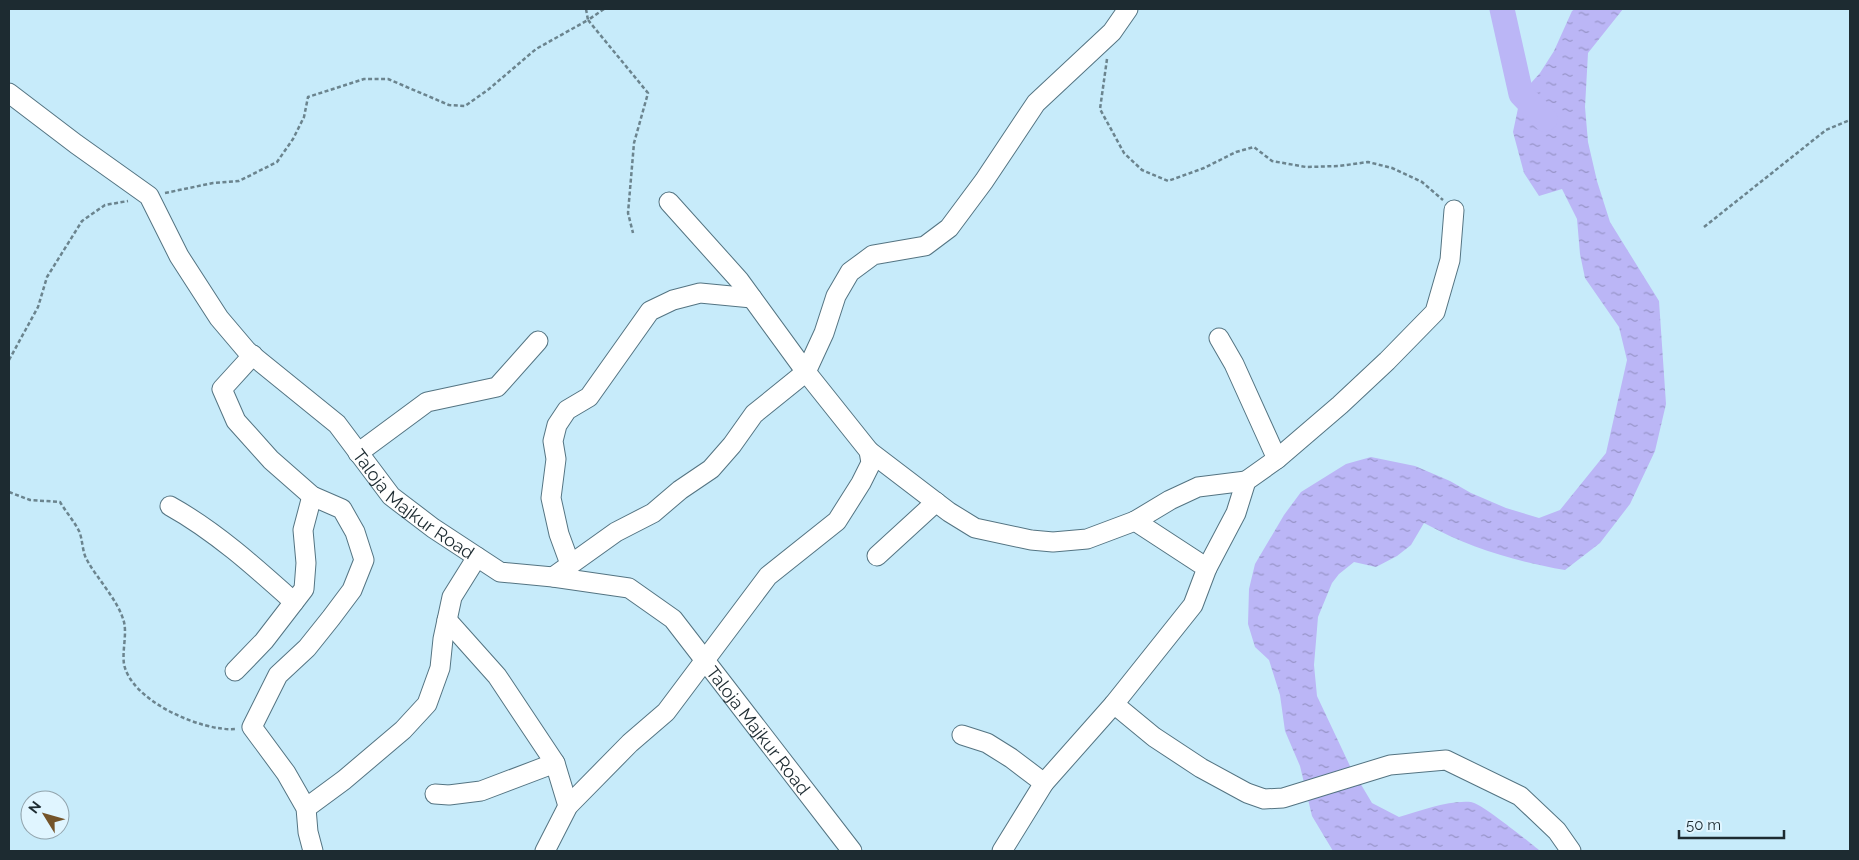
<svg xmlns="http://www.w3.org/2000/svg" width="1859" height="860" viewBox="0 0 1859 860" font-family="Raleway,sans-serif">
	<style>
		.water { fill: url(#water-ripples) }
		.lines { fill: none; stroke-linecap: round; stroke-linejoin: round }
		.river { stroke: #bbb6f6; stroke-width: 25 }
		.minor-casing { stroke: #547482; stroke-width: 21 }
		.path { stroke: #6b848e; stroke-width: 2.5; stroke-dasharray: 4 2.5; stroke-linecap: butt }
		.minor { stroke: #fff; stroke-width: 19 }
		.labels { text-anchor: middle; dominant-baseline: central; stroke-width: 5; stroke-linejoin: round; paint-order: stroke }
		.street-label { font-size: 18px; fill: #1d2b31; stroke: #e0f5ff }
	</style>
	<defs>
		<pattern id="water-ripples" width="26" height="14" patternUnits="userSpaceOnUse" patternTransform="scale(1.25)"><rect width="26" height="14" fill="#bbb6f6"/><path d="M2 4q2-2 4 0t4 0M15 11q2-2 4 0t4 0" fill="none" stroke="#9794c8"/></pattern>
	</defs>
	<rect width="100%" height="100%" fill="#c7ebfa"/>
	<path class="water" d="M1575,9H1623L1588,53L1585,107L1588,142L1597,181L1610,222L1659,301L1666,404L1655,451L1630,504L1600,543L1565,570C1514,561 1470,548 1424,523L1411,545L1397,556L1376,567L1354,562L1339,574L1332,583L1318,617L1314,665L1317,696L1350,766L1372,803L1399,817C1420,811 1449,800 1471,802C1481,803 1529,842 1540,851H1333L1312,816L1300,766L1285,731L1280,695L1269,660L1255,647L1248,624L1249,589L1255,564L1284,515L1301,492L1346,464L1371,457L1415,466L1450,481L1471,493L1506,508L1539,518L1560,510L1606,453L1627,360L1619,327L1585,278L1580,254L1577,219L1562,189L1539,196L1524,173L1513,132L1521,94L1540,73L1554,51L1572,11Z"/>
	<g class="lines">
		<path class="river" d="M1502,9L1521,94L1545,119"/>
		<defs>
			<g id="minor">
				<path id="s1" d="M9,93L76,144L149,196L179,256L219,318L247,351L337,424L391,496L433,528L500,572L553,577L629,588L673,619L852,851"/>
				<path d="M1219,338L1234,364L1277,459"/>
				<path d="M253,355L222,389L236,421L271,460L312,496L342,509L355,532L364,560L352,590L331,618L307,648L278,675L252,727L286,773L306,808L308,832L313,851"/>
				<path d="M869,451L949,512L975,528L1031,540L1053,542L1087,539L1135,521L1207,568L1193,605L1114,704L1044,783L1002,851"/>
				<path d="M358,453L427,402L497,387L538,341"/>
				<path d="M170,506C215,531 255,567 294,602"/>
				<path d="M1135,521L1170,500L1198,487L1246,481"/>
				<path d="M877,556L936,502"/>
				<path d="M570,564L559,534L551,498L556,459L553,441L557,425L567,410L589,397L650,311L673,300L700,293L752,298"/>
				<path d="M1207,568L1236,513L1246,481L1277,459L1340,405L1387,361L1435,312L1450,260L1454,210"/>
				<path d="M553,577L616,532L653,513L680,490L711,469L732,445L754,414L806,372L824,333L836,296L850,272L873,255L925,246L949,228L984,181L1036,103L1112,32L1128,9"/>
				<path d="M447,620L497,676L555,763"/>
				<path d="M235,671L264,641L304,589L306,563L303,530L312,496"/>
				<path d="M1114,704L1154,737L1201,768L1247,793L1264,799L1283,798L1390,765L1446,760L1520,796L1557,831L1571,851"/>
				<path d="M962,735L987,743L1011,758L1044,783"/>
				<path d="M435,794L449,795L481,791L555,763L568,806"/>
				<path d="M306,808L344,780L403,730L427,704L440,668L443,639L452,597L477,557"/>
				<path d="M545,851L568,806L630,743L666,712L768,576L837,521L861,483L871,463L869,451L806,372L739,280L669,202"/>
			</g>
		</defs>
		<use href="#minor" class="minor-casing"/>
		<path class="path" d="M604,9L588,20L648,93L634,143L628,213L633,233
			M1107,59L1100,109L1124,153L1142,170L1168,181L1204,168L1236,152L1254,147L1272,161L1306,167L1339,166L1368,162L1392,168L1422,182L1443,200
			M165,193L213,183L239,181L277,162L293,139L304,117L308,97L364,79H388L449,105L465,106L489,89L536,49L588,20L586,9
			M1704,227L1826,130L1850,120
			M9,360L38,307L47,277L82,221L105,205L128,201
			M9,492L30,500L60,502C66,512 74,521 79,531C83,540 82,552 87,560C98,580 118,600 124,622C127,635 122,651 124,664C131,701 202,732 236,729"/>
		<use href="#minor" class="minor"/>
	</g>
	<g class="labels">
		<g class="street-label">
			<text stroke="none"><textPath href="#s1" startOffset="586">Taloja Majkur Road</textPath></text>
			<text stroke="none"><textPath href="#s1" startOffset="1021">Taloja Majkur Road</textPath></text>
		</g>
	</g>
	<rect width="1859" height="860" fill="none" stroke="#1d2b31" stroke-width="20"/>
	<g transform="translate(45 815) rotate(307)"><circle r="24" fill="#e0f5ff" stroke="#92a4ad"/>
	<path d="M0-4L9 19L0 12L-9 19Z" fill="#74542a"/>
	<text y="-8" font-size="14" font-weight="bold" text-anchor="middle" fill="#1d2b31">N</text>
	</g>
	<path d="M1679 830v8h105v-8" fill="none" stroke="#1d2b31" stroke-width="2.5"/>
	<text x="1686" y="830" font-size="15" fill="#1d2b31" stroke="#e0f5ff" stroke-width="4" paint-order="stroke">50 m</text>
</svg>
